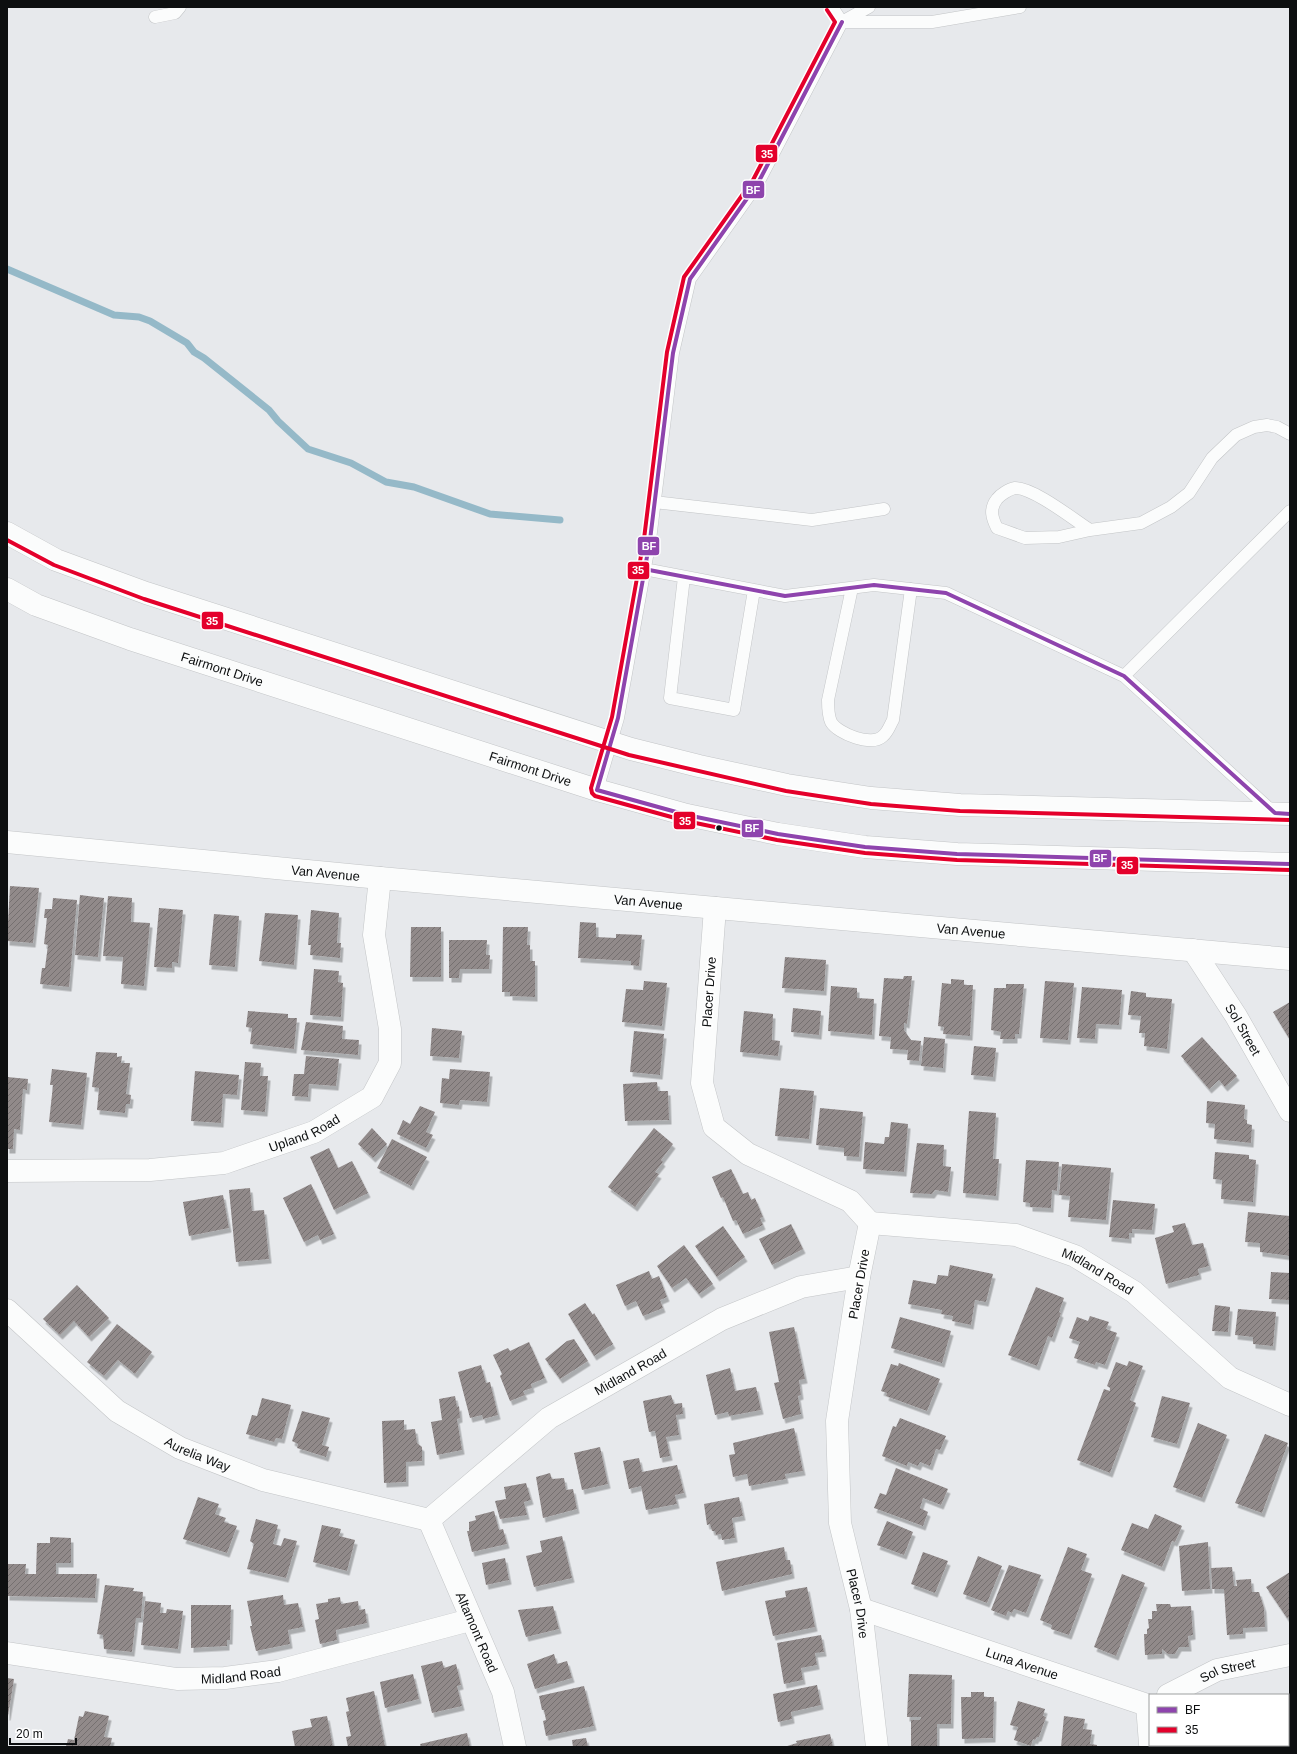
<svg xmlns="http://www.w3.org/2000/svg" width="1297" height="1754" viewBox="0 0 1297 1754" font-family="Helvetica,sans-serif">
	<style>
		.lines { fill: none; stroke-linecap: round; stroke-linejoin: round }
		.stream { stroke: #95b9c8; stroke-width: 7 }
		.building { fill: url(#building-hatch); filter: url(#shadow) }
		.service-casing { stroke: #c3c5c7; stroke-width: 13 }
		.minor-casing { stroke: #c3c5c7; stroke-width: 23 }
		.secondary-casing { stroke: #c3c5c7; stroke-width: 23 }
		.service { stroke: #fbfcfc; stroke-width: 12 }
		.minor { stroke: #fbfcfc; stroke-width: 22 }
		.secondary { stroke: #fbfcfc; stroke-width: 22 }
		.bus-1-casing { stroke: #fff; stroke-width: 7 }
		.bus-2-casing { stroke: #fff; stroke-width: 7 }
		.bus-1 { stroke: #8e44ad; stroke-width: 4 }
		.bus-2 { stroke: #e4002b; stroke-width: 4 }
		.bus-dot { fill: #0d0f10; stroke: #fff; stroke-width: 1.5 }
		.labels { text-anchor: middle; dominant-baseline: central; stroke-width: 4; stroke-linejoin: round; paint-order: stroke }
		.street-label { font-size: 13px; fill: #0d0f10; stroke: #fff }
		.line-badge { stroke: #fff; stroke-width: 1.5 }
		.badge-label { font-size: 11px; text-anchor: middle; font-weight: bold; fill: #fff }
	</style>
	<defs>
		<pattern id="building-hatch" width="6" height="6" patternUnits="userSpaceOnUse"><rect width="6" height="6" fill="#918a8a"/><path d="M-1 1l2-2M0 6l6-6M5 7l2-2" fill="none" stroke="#756f6f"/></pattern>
		<filter id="shadow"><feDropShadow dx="2.5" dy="4.5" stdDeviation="0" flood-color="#0004"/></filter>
	</defs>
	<rect width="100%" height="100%" fill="#e7e9ec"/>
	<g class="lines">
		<path class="stream" d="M7,269L114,315L139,317L150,321L187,343L194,352L204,358L269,410L278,421L308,449L351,463L386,482L414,487L490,514L560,520"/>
	</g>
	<path class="building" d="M10,886L39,888L33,943L7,941Z
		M80,895L104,898L98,957L75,955Z
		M108,896L132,898L131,922L150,923L144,986L121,984L123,957L103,956Z
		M53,898L77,900L69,987L40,984L42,968H45L48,945L44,944L47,918H44L45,909H52Z
		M159,908L183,910L178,963L172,962V968L154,967Z
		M311,910L339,913L337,943H341L340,958L310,955L311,945H308Z
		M265,913L298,915L294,965L259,961Z
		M214,914L239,916L235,967L209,965Z
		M580,922L596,923V937L616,938V934L642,935L639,966L631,965V961L578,958Z
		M411,927H441V977H410Z
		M503,927H528L527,945H530V961H535V997L510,996V992H502Z
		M449,940H487L486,955H490L489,969H460L459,978H449Z
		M785,957L826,960L824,991L782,988Z
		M314,969L339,971L338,982L343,983L341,1017L310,1015Z
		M904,976H912L907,1024L904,1023V1030L911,1040L921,1041L919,1061L907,1060L908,1050L890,1049L891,1037L879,1036L884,978L903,979Z
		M951,979L964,980V985H973L970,1036L943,1034L944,1027L938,1026L942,983L951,984Z
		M644,981L667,983L662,1026L622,1022L626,989L643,990Z
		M1045,981L1074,983L1068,1040L1040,1038Z
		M1006,984H1024L1019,1034H1015V1039H1000L1001,1032L991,1030L994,988H1006Z
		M831,986L857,988V998L874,999L872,1035L828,1031Z
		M1082,987L1122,990L1119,1025L1096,1024L1095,1039L1077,1038Z
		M1131,991L1146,993V997L1172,999L1167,1049L1144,1046L1145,1033H1139L1141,1016L1128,1015Z
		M1290,1002V1040L1273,1012Z
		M793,1008L821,1011L819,1035L791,1032Z
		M248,1011L288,1014V1018H297L294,1049L250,1044L252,1028L246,1027Z
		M744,1011L773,1014L772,1040L780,1041L778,1056L740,1052Z
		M306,1022L343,1026L342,1039L359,1040L358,1055L301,1050Z
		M432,1028L462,1031L459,1058L430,1056Z
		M634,1031L664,1034L660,1075L630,1072Z
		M924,1037L945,1039L943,1068L921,1066Z
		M1202,1037L1237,1076L1225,1087L1219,1080L1209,1089L1181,1056Z
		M974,1046L996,1048L993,1077L971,1075Z
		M96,1052L117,1053V1057L122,1056L121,1063H130L126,1094L131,1095L130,1104H126L125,1113L97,1110L99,1088L92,1087Z
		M306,1056L339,1059L336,1086L309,1084L308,1097L292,1096L294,1074H304Z
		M245,1062L261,1063L260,1076H268L265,1112L241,1110Z
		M52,1069L87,1073L81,1125L49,1122L53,1085H50Z
		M450,1069L490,1072L487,1102L460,1100L459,1105L440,1103L442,1078L449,1079Z
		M195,1071L239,1075L237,1095L223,1094L221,1123L191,1121Z
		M7,1077L28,1079L27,1090L23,1089L20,1130L14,1129L13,1149H7Z
		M657,1082L658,1091H668L669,1120L625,1121L623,1084Z
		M780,1088L814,1091L809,1139L775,1136Z
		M1207,1101L1245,1105L1244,1119L1247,1120V1124L1252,1125L1251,1143L1214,1139L1215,1124L1206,1123Z
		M420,1106L435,1112L426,1132L433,1135L426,1148L397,1134L403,1120L410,1124Z
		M820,1108L863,1112L859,1157L844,1156V1148L816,1145Z
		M969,1111L996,1113L993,1159H999L996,1196L963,1193Z
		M891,1122L908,1124L904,1172L863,1169L865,1142L884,1144L885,1137H889Z
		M372,1128L387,1144L373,1158L358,1144Z
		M654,1128L673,1144L661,1160L663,1162L655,1172L659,1174L635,1207L608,1187Z
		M392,1139L427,1157L411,1186L377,1168Z
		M917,1143L944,1145L943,1166L951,1167L948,1192L935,1190L932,1194L910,1193Z
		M329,1148L338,1168L352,1161L368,1193L334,1210L310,1157Z
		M1215,1152L1249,1155V1159L1256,1160L1253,1202L1221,1199L1222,1180L1213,1179Z
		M1026,1160L1059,1162L1057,1191L1052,1190L1051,1208L1030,1207V1203L1023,1202Z
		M1062,1164L1111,1168L1106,1220L1068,1217L1070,1196L1059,1195Z
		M731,1169L743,1194L748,1192L751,1200L755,1198L763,1217L760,1218L763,1225L743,1234L736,1220L733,1221L723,1197L721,1198L712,1177Z
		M311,1184L334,1234L320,1240L318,1235L304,1242L283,1198Z
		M250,1188L252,1211L264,1210L269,1259L236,1262L229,1190Z
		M223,1195L229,1228L189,1236L183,1202Z
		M1113,1200L1155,1204L1152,1230L1132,1229V1233H1129V1239L1109,1237Z
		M1248,1212L1290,1216V1256L1260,1252V1243L1245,1242Z
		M1185,1223L1192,1245L1203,1243L1209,1266L1198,1269L1199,1275L1166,1284L1155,1238L1174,1232L1172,1226Z
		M791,1224L803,1249L772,1265L759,1239Z
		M723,1226L745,1257L717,1277L695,1246Z
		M684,1245L713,1284L699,1294L686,1278L672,1288L657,1266Z
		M950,1265L993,1274L986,1302L975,1300L971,1325L952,1321L953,1316L941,1314L942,1310L908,1304L913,1280L936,1284L938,1275L948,1276Z
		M649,1271L652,1279L659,1276L667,1297L660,1300L663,1308L643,1316L636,1301L625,1306L616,1285Z
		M1271,1272L1290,1273V1300L1269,1299Z
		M77,1285L109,1318L89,1337L74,1321L60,1335L43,1319Z
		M1036,1287L1064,1298L1059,1312L1061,1313L1052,1338L1048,1336L1037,1366L1008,1355Z
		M585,1303L593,1315L594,1313L613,1344L594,1356L568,1314Z
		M1215,1305L1230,1307L1228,1332L1212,1331Z
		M1238,1309L1276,1312L1273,1346L1253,1344V1337L1235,1335Z
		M1090,1316L1109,1322L1106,1329L1117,1333L1105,1365L1096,1362L1095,1365L1074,1358L1080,1342L1069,1338L1077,1317L1088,1321Z
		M900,1317L951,1331L942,1363L891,1348Z
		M117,1324L152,1352L135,1374L118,1360L104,1376L87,1362Z
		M794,1327L805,1379L799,1380L801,1395L798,1396L801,1414L783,1419L774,1383L779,1382L769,1332Z
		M574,1339L588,1361L560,1379L545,1359L567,1341Z
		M529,1342L545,1378L531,1384L532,1388L523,1391L525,1395L510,1401L500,1376L502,1374L493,1355L508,1348L510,1351Z
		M1129,1361L1143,1366L1130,1400L1136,1403L1110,1473L1077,1460L1104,1389L1110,1391V1388L1107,1386L1116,1362L1127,1366Z
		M899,1363L940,1379L927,1411L886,1396L887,1393L881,1391L891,1364L898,1366Z
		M481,1365L486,1383L490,1382L498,1415L483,1419L482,1415L470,1418L458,1372Z
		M730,1368L735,1391L756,1387L761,1410L729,1416L728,1412L715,1415L706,1375Z
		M671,1395L674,1404L682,1403L683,1414L676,1415L679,1435L666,1437L670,1456L660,1458L655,1431L649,1432L643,1401Z
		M455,1396L457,1407L459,1406L460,1418L457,1419L462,1450L437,1455L431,1422L442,1420L439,1399Z
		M1162,1396L1190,1403L1177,1444L1151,1437Z
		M262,1398L291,1405L282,1439L276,1438L274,1442L246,1434L252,1415L257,1416Z
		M302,1411L330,1418L322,1445L329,1447L326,1457L297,1448L298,1444L292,1441Z
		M900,1418L946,1436L940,1450L936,1449L930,1466L920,1462L918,1466L908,1462L907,1466L882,1456L893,1426L896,1427Z
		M404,1420V1430L415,1429L417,1443L422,1447V1461L406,1462V1482L384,1483L382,1421Z
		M1198,1423L1227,1435L1202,1498L1173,1487Z
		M794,1428L803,1471L785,1474L786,1479L749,1486L747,1474L733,1477L729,1455L735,1454L733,1443Z
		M1265,1434L1288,1443L1262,1513L1235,1503Z
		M600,1447L608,1484L582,1490L574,1453Z
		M639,1458L642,1472L677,1465L684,1493L675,1495L677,1504L646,1510L641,1486L629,1489L623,1461Z
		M896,1468L948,1489L941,1505L923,1498L920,1508L928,1512L923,1526L874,1508L880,1493L886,1495Z
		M550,1473L552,1479L564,1478L566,1490L573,1489L577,1509L543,1518L536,1477Z
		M526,1483L531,1500L524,1502L527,1515L500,1519L495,1501L506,1499L504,1487Z
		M198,1497L219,1504L215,1514L226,1518L224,1522L237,1526L227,1553L183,1539Z
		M739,1497L743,1516L732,1518L735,1538L722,1540L721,1534L716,1535L715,1531H712L710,1524L707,1525L704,1504Z
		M494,1511L499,1530L503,1529L507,1544L472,1552L467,1531H469V1522L476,1520L475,1516Z
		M1155,1514L1182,1526L1175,1542L1172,1541L1162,1567L1121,1550L1132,1523L1148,1529Z
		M256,1519L278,1525L273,1544L281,1546L284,1538L297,1541L286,1578L247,1569L254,1544L250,1541Z
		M887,1521L913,1532L904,1555L877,1545Z
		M322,1525L341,1529L339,1536L355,1540L347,1571L313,1562Z
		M562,1536L572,1578L534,1587L526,1556L542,1552L540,1541Z
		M50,1537L71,1538V1563H56V1574H97L95,1598L7,1596V1564H26L25,1574H36L37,1543H50Z
		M1208,1542L1210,1589L1182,1591L1179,1546Z
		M784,1547L786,1560H790L792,1574L722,1591L716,1562Z
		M1068,1547L1087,1554L1081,1570L1092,1574L1069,1635L1051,1629L1052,1625L1040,1620Z
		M923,1552L948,1561L935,1593L911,1584Z
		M978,1556L1002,1566L987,1603L963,1594Z
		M505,1558L509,1580L486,1585L482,1563Z
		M1009,1565L1041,1575L1026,1613L1014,1609L1012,1613L1008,1611L1006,1616L991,1610Z
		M1232,1567L1234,1586H1237L1236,1580L1251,1579L1252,1592H1259L1264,1608L1265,1627L1243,1628V1634L1227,1635L1224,1589H1212L1211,1568Z
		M1290,1572V1617L1287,1618L1266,1587Z
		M1122,1574L1145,1583L1116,1656L1094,1647Z
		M105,1585L134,1588L133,1591L143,1592L141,1618H136L132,1652L104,1649L103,1635L97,1634Z
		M807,1587L815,1627L773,1636L765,1601L786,1597L785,1591Z
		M283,1595L284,1605L298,1603L303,1627L288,1630L290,1644L256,1651L250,1626H252L247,1601Z
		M340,1597L341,1604L358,1601L359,1610L365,1609L367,1623L336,1630L337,1640L320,1644L315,1620L319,1619L316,1604L328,1602V1599Z
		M145,1601L161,1603L160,1613H166L167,1609L183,1611L178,1649L141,1645Z
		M1156,1604H1170L1171,1607L1191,1606L1193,1635L1188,1636L1189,1647H1179L1175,1654H1168L1162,1649V1654L1145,1655L1144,1634H1147V1629L1149,1628L1148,1619H1152V1611H1157Z
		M191,1605H231L230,1640H227V1646L191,1648Z
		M553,1606L559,1629L526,1637L518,1610Z
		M821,1635L824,1652L815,1653L817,1665L801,1668L803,1680L784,1684L777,1643Z
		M554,1654L557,1664L567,1661L572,1678L535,1689L527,1664Z
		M442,1661L444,1668L456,1664L461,1685L457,1686L462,1706L432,1713L421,1666Z
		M413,1674L419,1699L385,1708L380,1682Z
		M909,1674L952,1675L951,1724H937V1746H911V1720H920L921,1717H907Z
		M7,1678L14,1679L8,1716H7Z
		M817,1685L821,1705L791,1712L792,1719L778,1722L773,1694Z
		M584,1686L594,1726L546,1736L543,1721L546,1720L544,1710H542L539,1696Z
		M374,1691L385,1747H348L346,1737L351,1736L346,1712L349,1711L346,1698Z
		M971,1692H984V1697H994L993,1738L962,1739L961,1697H971Z
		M1018,1701L1045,1709L1043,1716L1046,1717L1039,1737H1037L1035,1740L1033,1739L1031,1746L1014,1740L1018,1727L1010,1725Z
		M85,1711L109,1716L104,1737L112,1738L110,1747H66L68,1739L74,1740L79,1716L83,1717Z
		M327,1716L333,1747H295L292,1731L312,1727L310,1719Z
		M1064,1716L1085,1719L1083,1729L1092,1730L1090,1744L1097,1745V1747H1061Z
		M467,1733L470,1747H421L420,1744Z
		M830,1734L833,1747H784L797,1743L796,1741Z
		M586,1738L588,1747H573L572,1740Z
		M1178,1745H1229V1747H1178Z"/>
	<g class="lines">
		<defs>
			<path id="service" d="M832,7L842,22
				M155,17L175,13L180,7
				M843,22H932L1020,7
				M654,502L812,520L884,509
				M1090,530C1073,519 1034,488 1015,488C1009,489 1000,495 997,499C989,509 992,518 997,528L1025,538L1059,537L1090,530L1141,523L1171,507L1189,493L1212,458L1236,435L1254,427L1267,425L1277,427L1290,434
				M644,569L785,596L874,585L946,593L1124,676L1274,813
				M684,577L670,698L734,710L754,590
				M852,588L828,700C828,707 828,715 831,722C838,734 872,747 883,736C888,732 890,725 893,720L911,589
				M1124,676L1290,511
				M597,790L618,718L650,540L673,353L690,279L758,183L842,22L869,7"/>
			<g id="minor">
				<path id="s1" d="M7,842L380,878L1290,959"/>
				<path id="s2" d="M715,908L702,1083L714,1127L748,1154L850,1201L870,1223L859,1277L837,1421L840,1523L861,1609L877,1747"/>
				<path id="s3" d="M1193,950L1236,1016L1290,1111"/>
				<path id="s4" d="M7,1171L150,1170L224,1163L314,1132L372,1097L390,1063V1029L374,935L380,878"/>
				<path id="s5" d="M870,1223L1016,1235L1075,1256L1134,1292L1230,1378L1290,1405"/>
				<path id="s6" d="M7,1310L117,1411L180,1448L263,1480L429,1520"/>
				<path id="s7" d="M429,1520L549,1418L722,1319L801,1287L859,1277"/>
				<path id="s8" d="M429,1520L503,1692L515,1747"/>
				<path id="s9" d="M861,1609L1147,1705L1150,1744"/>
				<path id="s10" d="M7,1653L177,1679L225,1678L278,1671L470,1620"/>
				<path id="s11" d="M1168,1695L1217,1670L1290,1655"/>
			</g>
			<g id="secondary">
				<path d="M7,533L56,560L146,593L631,749L699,766L787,785L871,798L960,805L1290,814"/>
				<path id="s12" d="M7,589L36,605L130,639L597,790L687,815L778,834L865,847L957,854L1290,864"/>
			</g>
		</defs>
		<use href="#service" class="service-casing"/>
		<use href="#minor" class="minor-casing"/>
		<use href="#secondary" class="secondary-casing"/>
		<use href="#service" class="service"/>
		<use href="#minor" class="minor"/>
		<use href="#secondary" class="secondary"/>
		<defs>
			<path id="bus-1" d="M842,22L758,183L690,279L673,353L650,540L618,718L597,790L687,815L778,834L865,847L957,854L1290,864
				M644,569L785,596L874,585L946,593L1124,676L1275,813L1290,814"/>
			<path id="bus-2" d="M827,10L835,22L753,180L684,277L667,352L644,539L612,717L591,788L592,793L595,796L686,821L777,840L865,853L957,860L1290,870
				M7,540L54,565L144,599L629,755L786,791L871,804L960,811L1290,820"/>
		</defs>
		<use href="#bus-1" class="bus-1-casing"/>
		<use href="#bus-2" class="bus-2-casing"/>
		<use href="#bus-1" class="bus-1"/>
		<use href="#bus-2" class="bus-2"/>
	</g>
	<circle class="bus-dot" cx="719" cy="828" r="3.5"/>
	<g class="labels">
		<g class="street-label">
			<text stroke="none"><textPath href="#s12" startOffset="230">Fairmont Drive</textPath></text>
			<text stroke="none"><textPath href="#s12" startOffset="554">Fairmont Drive</textPath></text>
			<text stroke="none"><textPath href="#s1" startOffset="320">Van Avenue</textPath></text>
			<text stroke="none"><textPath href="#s1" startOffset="644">Van Avenue</textPath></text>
			<text stroke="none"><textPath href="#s1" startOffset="968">Van Avenue</textPath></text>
			<text transform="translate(709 992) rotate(-86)">Placer Drive</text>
			<text stroke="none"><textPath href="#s3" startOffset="94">Sol Street</textPath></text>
			<text stroke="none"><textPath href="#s4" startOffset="303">Upland Road</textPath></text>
			<text stroke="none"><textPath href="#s5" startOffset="236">Midland Road</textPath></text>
			<text transform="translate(859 1284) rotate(-80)">Placer Drive</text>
			<text stroke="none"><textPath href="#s7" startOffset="251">Midland Road</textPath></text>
			<text stroke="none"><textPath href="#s6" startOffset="241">Aurelia Way</textPath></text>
			<text stroke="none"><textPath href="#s2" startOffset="792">Placer Drive</textPath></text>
			<text stroke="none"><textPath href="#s8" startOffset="122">Altamont Road</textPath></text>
			<text stroke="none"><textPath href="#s9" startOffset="170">Luna Avenue</textPath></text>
			<text stroke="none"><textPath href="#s11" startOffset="65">Sol Street</textPath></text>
			<text stroke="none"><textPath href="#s10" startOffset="236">Midland Road</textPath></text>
		</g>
	</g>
	<g class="line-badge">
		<rect x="755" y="144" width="23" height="19" rx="4" fill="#e4002b"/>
		<rect x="742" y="180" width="23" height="19" rx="4" fill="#8e44ad"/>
		<rect x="637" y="536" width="23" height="20" rx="4" fill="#8e44ad"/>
		<rect x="627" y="561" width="23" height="19" rx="4" fill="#e4002b"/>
		<rect x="201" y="611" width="23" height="19" rx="4" fill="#e4002b"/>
		<rect x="673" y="811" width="23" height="19" rx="4" fill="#e4002b"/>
		<rect x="741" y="819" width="23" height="19" rx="4" fill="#8e44ad"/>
		<rect x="1089" y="849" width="23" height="19" rx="4" fill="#8e44ad"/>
		<rect x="1116" y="856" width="23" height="19" rx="4" fill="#e4002b"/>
	</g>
	<g class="badge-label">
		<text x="767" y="158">35</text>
		<text x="753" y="194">BF</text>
		<text x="649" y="550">BF</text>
		<text x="638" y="574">35</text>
		<text x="212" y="625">35</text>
		<text x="685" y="825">35</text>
		<text x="752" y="832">BF</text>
		<text x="1100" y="862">BF</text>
		<text x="1127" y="869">35</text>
	</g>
	<rect width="1297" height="1754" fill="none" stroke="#0d0f10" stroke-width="16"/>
	<rect x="1149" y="1694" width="140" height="52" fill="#ffffff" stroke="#9e9f9f"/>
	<rect x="1157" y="1707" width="20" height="6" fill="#8e44ad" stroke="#9e9f9f"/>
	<text x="1185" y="1714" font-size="12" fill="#0d0f10">BF</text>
	<rect x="1157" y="1727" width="20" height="6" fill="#e4002b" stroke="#9e9f9f"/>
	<text x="1185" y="1734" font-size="12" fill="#0d0f10">35</text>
	<path d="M10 1738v6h66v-6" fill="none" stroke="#0d0f10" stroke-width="2"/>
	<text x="16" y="1738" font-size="12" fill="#0d0f10" stroke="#ffffff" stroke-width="3" paint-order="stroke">20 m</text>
</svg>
